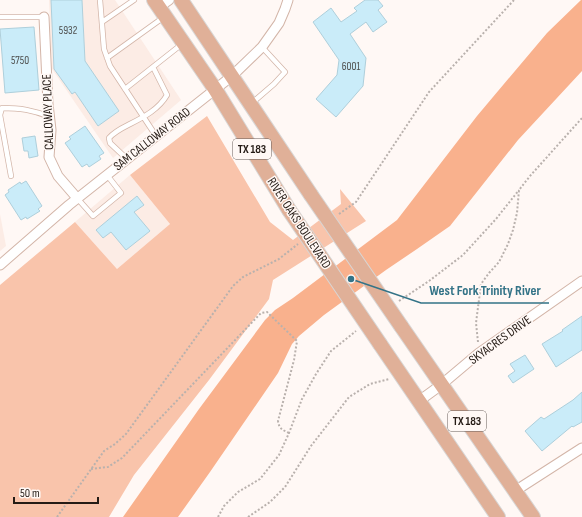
<svg xmlns="http://www.w3.org/2000/svg" width="582" height="517" viewBox="0 0 582 517" font-family="'Sofia Sans Condensed',sans-serif">
	<style>
		.built { fill: #fcece5 }
		.green { fill: #f9c4ab }
		.water { fill: #f9b18d }
		.building { fill: #caecf9; stroke: #aecfdb }
		.lines { fill: none; stroke-linecap: round; stroke-linejoin: round }
		.service-casing { stroke: #d3b5a8; stroke-width: 6 }
		.minor-casing { stroke: #d3b5a8; stroke-width: 11 }
		.primary-casing { stroke: #d8d6d5; stroke-width: 16 }
		.path { stroke: #b9b1ad; stroke-width: 2; stroke-dasharray: 2 2; stroke-linecap: butt }
		.service { stroke: #fff; stroke-width: 4.5 }
		.minor { stroke: #fff; stroke-width: 9 }
		.primary { stroke: #e0b098; stroke-width: 14 }
		.primary-bridge-casing { stroke: #d8d6d5; stroke-width: 16; stroke-linecap: butt }
		.primary-bridge { stroke: #e0b098; stroke-width: 14 }
		.labels { text-anchor: middle; dominant-baseline: central; stroke-width: 3; stroke-linejoin: round; paint-order: stroke }
		.number-label { font-size: 11px; fill: #4e4f4e }
		.shield { fill: #fff8f5; stroke: #665d58; stroke-width: 1 }
		.shield-label { font-size: 12px; font-weight: bold; fill: #251b15 }
		.street-label { font-size: 13px; fill: #251b15; stroke: #fff8f5 }
		.leader { fill: none; stroke: #337387; stroke-width: 1.5 }
		.callout-dot { fill: #337387; stroke: #fff8f5; stroke-width: 1.5 }
		.callout-label { font-size: 14px; text-anchor: middle; font-weight: bold; fill: #337387; stroke: #fff8f5; stroke-width: 3; stroke-linejoin: round; paint-order: stroke }
	</style>
	<rect width="100%" height="100%" fill="#fff8f5"/>
	<path class="built" d="M49,0H115L181,100L113,158L52,69Z
		M130,175L170,224L117,269L75,222Z
		M0,214L6,246L0,251Z"/>
	<path class="green" d="M207,116L270,222L293,240L341,204L340,189L366,221L273,280L269,299L209,380L134,475L109,517H0V285L75,222L117,269L170,224L130,175Z"/>
	<path class="water" d="M581,0H582V71L518,140L450,226L417,249L386,270L324,315L299,336L292,344L278,373L210,472L178,517H123L199,409L265,320L275,310L293,298L397,220L477,116L547,33Z"/>
	<path class="building" d="M51,0H82L85,61L119,111L98,126L75,92L72,94L54,69Z
		M365,0H378L383,6L378,10L387,22L373,32L366,22L350,34L366,58L363,86L336,117L316,99L337,75L339,60L313,22L331,8L341,22L357,11L354,8Z
		M34,27L39,90L5,93L0,29Z
		M85,126L104,153L99,156L101,159L89,167L87,164L82,167L65,143L71,139L69,137Z
		M35,136L38,156L29,158L28,151H24L22,138Z
		M26,181L42,206L38,209L40,211L27,219L26,217L21,220L5,195L9,192L8,190L20,182L21,184Z
		M137,196L144,205L134,212L150,231L126,250L111,232L103,238L96,230Z
		M582,316V350L556,367L542,344L563,331L562,330Z
		M525,355L534,369L513,383L508,376L515,371L510,364Z
		M582,392V422L573,427L572,426L542,451L525,431L541,417L544,419L573,400Z"/>
	<g class="lines">
		<defs>
			<path id="service" d="M100,0L104,49L110,66L156,136
				M0,17H44
				M102,22L134,0
				M107,58L164,17
				M125,89L182,44
				M252,103L274,84L285,72L262,47
				M127,159L110,143L109,138C115,131 122,128 130,124C144,117 159,109 167,95L153,67
				M11,176L0,115L2,108C20,108 33,110 50,117
				M77,198L93,216L121,193L107,175"/>
			<path id="minor" d="M159,7L169,0
				M44,17L48,104L51,130L49,157L58,176L77,198
				M0,265L69,205L232,76L262,47L279,23L285,9L288,0
				M419,401L441,385L479,353L582,281
				M515,491L582,448"/>
			<path id="primary" d="M154,0L215,89L289,210
				M181,0L311,195
				M401,326L533,517
				M380,344L498,517"/>
		</defs>
		<use href="#service" class="service-casing"/>
		<use href="#minor" class="minor-casing"/>
		<use href="#primary" class="primary-casing"/>
		<path class="path" d="M339,214L356,202L429,92L514,0
			M399,301L429,281L463,255L496,219L519,190
			M478,342L476,323L481,284L489,273L499,262L508,244L513,230L517,213L519,190L530,176L582,118
			M91,469L108,467L122,458L261,313L267,312L297,341L294,360L278,421C279,429 283,430 289,433
			M57,517L104,451L115,444L126,434L233,286L243,277L279,259L298,244
			M218,517L224,506L238,492L260,479L279,455L289,433L302,399L316,374L331,351L356,331
			M248,517L270,502L285,487L311,446L349,397L370,384L389,379"/>
		<use href="#service" class="service"/>
		<use href="#minor" class="minor"/>
		<use href="#primary" class="primary"/>
		<defs>
			<path id="primary-bridge" d="M311,195L401,326
				M289,210L380,344"/>
		</defs>
		<use href="#primary-bridge" class="primary-bridge-casing"/>
		<use href="#primary-bridge" class="primary-bridge"/>
	</g>
	<g class="labels">
		<g class="number-label">
			<text x="68" y="30">5932</text>
			<text x="20" y="60">5750</text>
			<text x="351" y="66">6001</text>
		</g>
		<g class="shield">
			<rect x="233" y="139" width="38" height="20" rx="3"/>
			<rect x="448" y="411" width="38" height="20" rx="3"/>
		</g>
		<g class="shield-label">
			<text x="252" y="149">TX 183</text>
			<text x="467" y="421">TX 183</text>
		</g>
		<g class="street-label">
			<text transform="translate(48 112) rotate(-92)">CALLOWAY PLACE</text>
			<text transform="translate(152 139) rotate(-38)">SAM CALLOWAY ROAD</text>
			<text transform="translate(299 223) rotate(57)">RIVER OAKS BOULEVARD</text>
			<text transform="translate(500 340) rotate(-36)">SKYACRES DRIVE</text>
		</g>
	</g>
	<path class="leader" d="M351 279L421 303H549"/>
	<circle class="callout-dot" cx="351" cy="279" r="4"/>
	<g class="callout-label">
		<text x="485" y="295">West Fork Trinity River</text>
	</g>
	<path d="M14 497v6h84v-6" fill="none" stroke="#251b15" stroke-width="2"/>
	<text x="20" y="497" font-size="12" fill="#251b15" stroke="#fff8f5" stroke-width="3" paint-order="stroke">50 m</text>
</svg>
